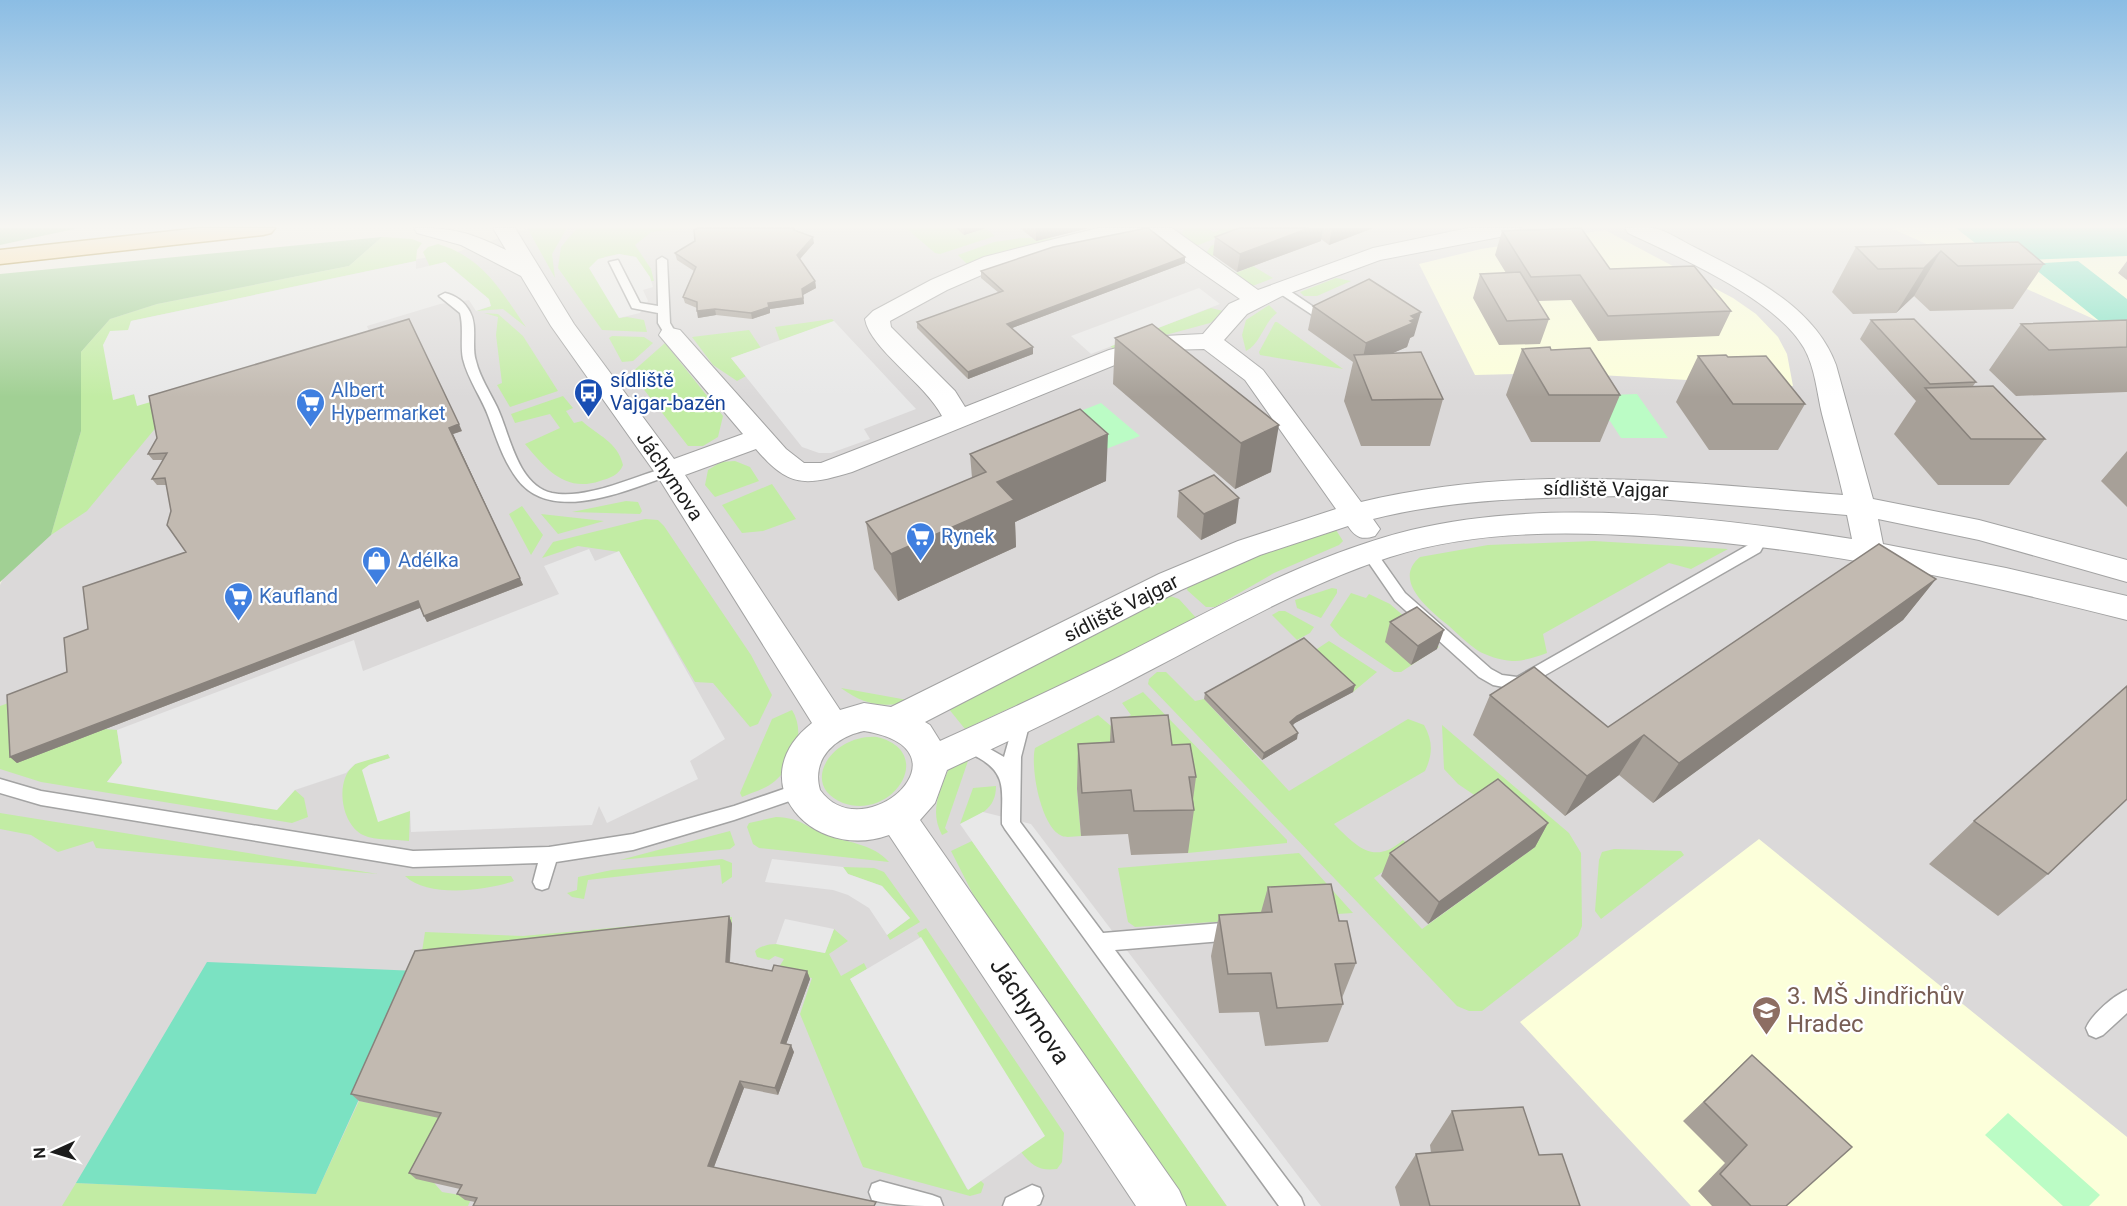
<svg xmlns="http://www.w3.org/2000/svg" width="2127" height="1206" viewBox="0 0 2127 1206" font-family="Roboto,sans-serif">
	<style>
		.residential { fill: #dbd9d9 }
		.education { fill: #fcffda }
		.grass { fill: #c2eca4 }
		.forest { fill: #a1d094 }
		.park { fill: #bbfcc5 }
		.pitch { fill: #7be2c2 }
		.parking { fill: #e8e8e8 }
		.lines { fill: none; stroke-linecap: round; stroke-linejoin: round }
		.service-casing { stroke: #a3a3a3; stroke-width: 3 }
		.minor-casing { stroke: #a3a3a3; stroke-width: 2 }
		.primary-casing { stroke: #956f00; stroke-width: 3 }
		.service { fill: #fff; fill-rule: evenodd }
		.minor { fill: #fff; fill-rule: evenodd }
		.primary { fill: #ffda96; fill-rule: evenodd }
		.wall { fill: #a7a098 }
		.shaded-wall { fill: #88827c }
		.building { fill: #c2bab1; stroke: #88827c; stroke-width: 1.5 }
		.labels { text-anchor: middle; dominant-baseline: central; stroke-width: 4.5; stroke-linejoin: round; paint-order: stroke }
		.transit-label { font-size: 20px; fill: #164399; stroke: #fff; text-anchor: start }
		.shop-label { font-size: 20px; fill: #366cbe; stroke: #fff; text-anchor: start }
		.street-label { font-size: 20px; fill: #1c1c1c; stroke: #fff }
		.near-education-label { font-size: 24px; fill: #785e54; stroke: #fff; text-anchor: start }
		.near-street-label { font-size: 24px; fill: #1c1c1c; stroke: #fff }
	</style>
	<rect width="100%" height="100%" fill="#eeebe1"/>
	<path class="residential" d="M530,228H2127V1206H0V585L87,398L104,306L451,254Z"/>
	<path class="education" d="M1895,228H2127V334L1893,229Z
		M1605,230L1733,298L1756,314L1778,337L1787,354L1793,386L1564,373L1475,375L1419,264L1481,249Z
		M1759,839L2127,1137V1206H1691L1520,1022Z"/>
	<path class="grass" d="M529,228H567L552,254L555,278L530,233Z
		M577,228H688L651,232L635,245L651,269L654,281H651L636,257L619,254L604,257L619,318L627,317L644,320L647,332L602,330L558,268L561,247Z
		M906,228H985L995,236L940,254L935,253Z
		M1184,228H1206L1214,232L1225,228L1240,229L1193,247L1181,237Z
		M1245,232L1255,239L1212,256L1236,273L1253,266L1273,278L1250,287L1206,253L1211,246Z
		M382,237L412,239L422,243L417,250L416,261L131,321L113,400L135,394L151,402L158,425L87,511L51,535L81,431V352L110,319L157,304L349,266Z
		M1021,238H1057L970,267L958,255L994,242Z
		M438,244C484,258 500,290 526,327L503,309L476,311L491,306L445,262L430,267L423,252L428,247Z
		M1336,278L1351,281L1317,296H1304L1300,292Z
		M1269,305L1277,313C1264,322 1260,345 1246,351L1242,335L1246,320Z
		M1211,308L1223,311L1218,318L1210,323L1114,349L1110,346Z
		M484,313L498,314L523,336L558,391L510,407L497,385L502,383L496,335L498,317Z
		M832,319L834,321L780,341L775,327Z
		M1275,322H1277L1343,369L1260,355L1259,352Z
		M749,330L761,348L731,358L746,376L737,381L713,365L692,337Z
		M612,336L644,337L653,343L633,361L622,362L609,338Z
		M665,343L723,416L718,437L703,446H688L631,373Z
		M563,396L573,408L566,411L574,423L582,421C598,436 617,441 623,465C619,475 610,478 600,481C565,493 545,468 525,444L560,428L550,414L515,423L511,414Z
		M735,461L750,467L759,481L715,497L705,485L708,470L721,462Z
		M772,484L796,519L763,531L742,533L722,505Z
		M626,501L638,502L642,511L640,514L572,512Z
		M522,506L543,535L531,555L509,514Z
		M541,514L604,521L558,534Z
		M645,519L658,520L664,526L751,655L772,695L758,724L750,727L713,683L695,682L619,552L578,546L542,558L553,542Z
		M1330,528L1336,530L1343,541L1339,545L1274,573L1215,607H1206L1187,590L1188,586L1261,552Z
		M1594,541L1728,549L1691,569L1669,563L1543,634L1547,653C1536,657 1524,661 1512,661C1501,660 1486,656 1477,650C1467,643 1458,634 1449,626C1431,611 1391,581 1420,557L1488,545Z
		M1332,588L1337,589V593L1321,618L1297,608L1295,600Z
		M1351,593L1366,598L1369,594L1390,604L1439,647L1401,672H1394L1340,636L1330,625Z
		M1170,596L1179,599L1198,620L1046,696L1010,708L965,729L948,708Z
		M1279,611H1285L1314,627L1310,633L1297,640L1272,615Z
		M1329,641L1377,672L1353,692L1311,653Z
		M1157,672H1166L1195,701L1204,699L1289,791L1408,719L1424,725C1433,741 1433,754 1425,771L1334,824C1356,846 1374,866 1403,840L1414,850L1374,878L1422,929L1535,847L1486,803L1458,784L1444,769L1442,725L1569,833L1581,853L1582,926L1578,936L1482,1011H1469L1457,1006L1148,684L1149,679Z
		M73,680L105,729L117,730L122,763L107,782L295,790L304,798L308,817L292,823L41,782L0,769V706Z
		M841,688L913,701C885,708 865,706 841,688Z
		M1143,692L1287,840V843L1188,853L1183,821L1077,789L1081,836C1075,836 1067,838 1062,836C1041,828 1030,767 1035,748L1098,715L1111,726L1131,715L1122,703Z
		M792,710C806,732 795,764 775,781C766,789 753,792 742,797L740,793L772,719Z
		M877,737C938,752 892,821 843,803C798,785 832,734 877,737Z
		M388,754L391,758L369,765L410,811L409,841C394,839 376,841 363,835C341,824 335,782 353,766C361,759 377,757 388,754Z
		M969,758L945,828L948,832L942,835C929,811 940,791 949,768Z
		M996,786C996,810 979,815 960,824L973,788Z
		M0,813L378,874L96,848L93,841L58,852L31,835L0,829Z
		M776,817C803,818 806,828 829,836C850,843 873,844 889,862L759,848L753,844L747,827L749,823Z
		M730,831L735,845L730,849L620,860Z
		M972,841L1227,1206H1181L979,906L951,851Z
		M1614,849L1681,851L1684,855L1601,919L1595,911L1599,860L1602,852Z
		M1299,853L1353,913L1135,927L1128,922L1118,868Z
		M722,859L732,863V877L722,884L720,865L588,880L584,899L572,897L567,893L577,890L578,877L612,870Z
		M843,867L874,868L884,872L920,922L890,940L887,935L910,918L882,886L848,874Z
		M405,876H511L514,881C485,891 428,898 405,876Z
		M732,917V924L421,958L425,932L523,936Z
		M926,928L1064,1133L1062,1162L1057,1169C1039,1171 1032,1166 1021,1152L1044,1136L917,933Z
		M834,929L848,941L829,954L841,976L864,963L867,969L850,979L967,1189L980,1180L984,1184L981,1193L970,1196L863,1167L800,1014L812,978L776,972L784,959L775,956L769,960L757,957L755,951C772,936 804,949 825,953Z
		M359,1101L448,1119L429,1177L442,1192L472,1197L468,1206H62L76,1183L316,1194Z"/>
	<path class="forest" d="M0,228H79L0,245Z
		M382,237L349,266L157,304L110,319L81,352V431L51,535L0,582V274Z"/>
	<path class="park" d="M1637,394L1668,438H1621L1610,421H1601L1585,396Z
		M1101,403L1140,436L1098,452L1060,419Z
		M2008,1113L2100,1195L2089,1206H2063L1985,1135Z"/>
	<path class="pitch" d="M1956,228H2127V256L1998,261Z
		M2078,261L2127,299V322L2103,324L2029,264Z
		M207,962L417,971L316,1194L76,1183Z"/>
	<path class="parking" d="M619,254L636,257L650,277L653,287L643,290L648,301L640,313L619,318L589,268L598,259Z
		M416,261V269L445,262L489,299L491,306L476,311L469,300L440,304L367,326L371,337L137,406L134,394L113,400L103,345L110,331L128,330L131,321Z
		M1199,288L1220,304L1091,354L1071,336Z
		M834,321L916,409L864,429L870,439L831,453H819L802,447L731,358Z
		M589,549L595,561L619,551L725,739L690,761L698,779L607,823L599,806L592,825L411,832L410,811L378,822L362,770L369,765L390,758L388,754L355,764L346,773L295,790L277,810L107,782L122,763L117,730L354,640L363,671L559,594L544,566Z
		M983,812L1031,824L1321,1206H1227L960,824Z
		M772,859L843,867L848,874L882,886L910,918L887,935L869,908L848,895L833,890L765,882Z
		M785,919L834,929L825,953L776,944Z
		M921,937L1045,1136L968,1190L850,979Z"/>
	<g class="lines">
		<defs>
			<path id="service" d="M662,257L667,260L670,323L677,335L671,339L667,338L658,323V313L632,308L609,262L618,260L640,303L658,306L657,260Z
				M1280,286L1284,287L1330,318L1324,321L1320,320L1276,291L1274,289Z
				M445,293C455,295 465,302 470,312C478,326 471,346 476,361C480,378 490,392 497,407C510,434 517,485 552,493C587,500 635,476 668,467L675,471L673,474C630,489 553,525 518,480C504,462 497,440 489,418C482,398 468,380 463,359C460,344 464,328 460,313L439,296Z
				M1762,531L1769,536L1760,552L1519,690L1493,685L1479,677L1395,601L1362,553L1369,548L1374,549L1405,593L1491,669L1502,675L1517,677L1750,544L1757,533Z
				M1023,711L1029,713L1031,718L1021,757L1020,822L1103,933L1234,922L1241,925L1243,931L1241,937L1234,940L1115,950L1301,1198L1304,1206H1279L1005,829L1002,824C1001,794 1009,775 979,758C972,754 964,751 961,744L963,739L969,737L1004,757L1015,718L1017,713Z
				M0,779L41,791L413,851L549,847L633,834L734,806L801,783L807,785L810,790L807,795L734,820L633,850L556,862L548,888L542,890L536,888L533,882L538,863L413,867L41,805L0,793Z
				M2127,990V1013L2103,1035L2096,1038L2089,1035L2086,1028C2092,1014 2113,996 2127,990Z
				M880,1181L932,1195L940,1198L943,1206C919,1206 895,1206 872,1200L869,1192L872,1184Z
				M1032,1185L1040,1188L1043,1196L1040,1204L1036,1206H1003L1006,1198Z"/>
			<path id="minor" d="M414,228C452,227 472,233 506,250L493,228H515L574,324L674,459L743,434L659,335L662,330L671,328L680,330L786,449L804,463H821L942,416C926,384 870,349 865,319L873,311L931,280L984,257L1098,228H1144L1141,233L1052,251L1000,267L947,290L890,321L891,327L955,391L965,407L1109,350L1164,336L1203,334L1229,304L1240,299L1178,256L1148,228H1172L1258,290L1373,248L1468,228H1521L1518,233L1510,235L1380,260L1282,296L1247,314L1224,340L1263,370L1361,502C1524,463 1678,482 1843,495C1837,468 1829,441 1822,414C1817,393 1815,367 1804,348C1776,299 1679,257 1628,233L1625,228C1634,228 1644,226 1653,228C1666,230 1682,241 1694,247C1748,275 1814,305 1836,365L1873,499L1979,520L2127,560V582L1979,540L1878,519L1883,544L2006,568L2127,596V620C1972,580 1816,548 1656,537C1568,531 1475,530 1390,557C1303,585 1224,632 1143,674C1079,708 1013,739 947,770L935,803L920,820L1179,1190L1186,1206H1136L889,835C812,863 739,780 812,723L658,477L551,326L521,276L461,245L417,233ZM1204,349L1245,380L1336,509L1238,541L1159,574L891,707L864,703L840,710L685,475L756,449C789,488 805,486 852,472L1127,360L1165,350ZM1623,496L1847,515L1852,539C1716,517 1546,497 1411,530C1307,556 1214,609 1119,657C1060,686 1000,714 940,741L930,725L925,722L1181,590L1260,555L1348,526C1356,538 1362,540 1375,536L1380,529L1373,519C1457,498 1537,498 1623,496ZM864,731C977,749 864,851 820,790C811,759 835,737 864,731Z"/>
			<path id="primary" d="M200,228H275L271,233L263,235L0,264V250Z"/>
		</defs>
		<use href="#service" class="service-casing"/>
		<use href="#minor" class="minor-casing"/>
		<use href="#primary" class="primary-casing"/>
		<use href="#service" class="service"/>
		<use href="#minor" class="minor"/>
		<use href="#primary" class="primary"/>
	</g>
	<path class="wall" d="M956,228H986L964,235Z
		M1020,228H1089L1036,241Z
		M1239,228H1373L1329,245L1321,239V241L1237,272L1213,255L1215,237Z
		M794,230L814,243L800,259L815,281L816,288L803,295L804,304L770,309V313L752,319L716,315L698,318L697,308L685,303L683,297L694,271L677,260L675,253Z
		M1502,231L1610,269L1731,311L1719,336L1598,341L1571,300L1538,301L1549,319L1540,344L1499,345L1473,298L1480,274L1506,273L1495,255Z
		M2018,242L2044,264L2013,309L1930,311L1914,296L1896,313L1853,314L1832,292L1856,247Z
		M2127,261V280L2118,273Z
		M1185,263L1012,328L1033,354L968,379L917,328V322L999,293L981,278V271Z
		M1313,306L1414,336L1410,338L1407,347L1392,353L1443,399L1430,446H1361L1344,401L1353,362L1308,330Z
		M1871,320L1976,382L1973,386L2045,439L2009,485H1938L1894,434L1916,401L1860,339Z
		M2127,320V392L2016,396L1989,370L2021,324Z
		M1152,324L1271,472L1235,489L1113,384L1115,338Z
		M1522,349L1551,350L1620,395L1600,442H1531L1506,395Z
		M1698,356L1728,357L1805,404L1778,450H1709L1676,402Z
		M462,431L453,434L523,585L427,622L420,608L17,763L10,757L67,672L88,629L186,552L171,511L166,485H157L152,479L163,460H153L148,454Z
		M2127,451V507L2101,481Z
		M970,454L1106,481L1015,522L1016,547L898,601L874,569L866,522L972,478Z
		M1179,491L1236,523L1201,540L1177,517Z
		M1936,579L1903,620L1653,803L1619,775L1565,816L1473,735L1490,695L1608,727Z
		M1390,622L1437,649L1411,665L1385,642Z
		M1355,685L1353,692L1295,723L1292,725L1297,739L1262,760L1204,699L1205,693Z
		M1111,718L1172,745L1196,777L1193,800L1194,810L1188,853L1131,855L1128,834L1081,836L1077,789L1078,744L1110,742Z
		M1974,821L2048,874L1998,916L1929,864Z
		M1548,823L1535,847L1428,924L1381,876L1390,853Z
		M1268,887L1339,921L1356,963L1342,998L1343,1004L1328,1042L1265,1046L1259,1012L1219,1013L1211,956L1219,915L1261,912Z
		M729,916L732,924L730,962L772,971H807L810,979L786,1044L794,1052L778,1095L744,1088L714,1167L475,1202L465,1200L457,1194L460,1189L416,1179L409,1173L439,1118L359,1101L351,1094Z
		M1752,1055L1786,1206H1712L1698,1191L1725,1163L1683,1121Z
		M1452,1111L1539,1155L1580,1206H1400L1395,1187L1416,1154L1431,1153L1430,1145Z"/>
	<path class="shaded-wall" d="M964,228H986L964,235Z
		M1036,228H1089L1036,241Z
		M1309,228H1323L1321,241L1237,272L1240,254Z
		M1332,228H1373L1329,245Z
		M813,237L814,243L798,261L797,255Z
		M1941,251L1914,296L1896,313L1924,268Z
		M1185,257V263L1007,330V324Z
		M815,281L816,288L803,295L804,304L770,309V313L752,319L751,313L768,303L802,289Z
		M715,309L716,315L698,318L697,311Z
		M1421,312L1414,336L1410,338L1407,347L1361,367L1366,343L1411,316Z
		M1033,347V354L968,379V372Z
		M459,424L462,431L453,434L523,585L427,622L424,616L449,428Z
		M1279,425L1271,472L1235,489L1241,443Z
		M1108,434L1106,481L1015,522L1016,547L898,601L891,554L997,482Z
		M1239,498L1236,523L1201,540L1204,514Z
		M1936,579L1903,620L1653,803L1679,763Z
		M418,601L422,607L17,763L10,757Z
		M1444,630L1437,649L1411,665L1418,646Z
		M1355,685L1353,692L1295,723L1289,729L1290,722L1297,716Z
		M1298,733L1297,739L1262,760L1264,753Z
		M1644,735L1619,775L1565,816L1587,776Z
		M1548,823L1535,847L1428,924L1439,902Z
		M729,916L732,924L729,969L726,962Z
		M807,971L810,979L784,1050L781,1043Z
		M791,1045L794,1052L778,1095L775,1088Z
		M740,1081L744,1088L712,1172L708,1166Z"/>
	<path class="building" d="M698,228H794V230L813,237L797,255L815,281L802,289L803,298L768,303L769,307L751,313L715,309L697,311V302L683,297L696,267L675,253L695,241L694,230Z
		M1143,228H1148L1185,257L1007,324L1033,347L968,372L917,322L1003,291L981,271L1053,247L1142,229Z
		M1239,228H1309L1240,254L1215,237Z
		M1581,228L1610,269L1694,266L1731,311L1608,316L1580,275L1531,277L1502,231Z
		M2018,242L2044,264L1958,266L1941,251L1924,268L1878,269L1856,247Z
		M1520,272L1549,319L1507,321L1480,274Z
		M1369,279L1421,312L1411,316L1415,319L1410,321L1413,323L1366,343L1313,306Z
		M409,319L459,424L449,428L520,578L424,616L418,601L10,757L7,695L67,672L64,638L88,629L83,587L186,552L167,525L171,511L165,478L152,479L167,453L148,454L157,438L149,396Z
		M1914,319L1976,382L1930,384L1871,320Z
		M2127,320V347L2049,350L2021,324Z
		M1152,324L1279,425L1241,443L1115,338Z
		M1550,347L1551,350L1590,348L1620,395H1549L1522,349Z
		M1421,352L1443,399L1372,400L1354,355Z
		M1726,355L1728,357L1766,356L1805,404H1733L1698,356Z
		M1993,386L2045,439H1971L1925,388Z
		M1080,409L1108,434L997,482L1014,500L891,554L866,522L986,472L970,454Z
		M1214,475L1239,498L1204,514L1179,491Z
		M1879,544L1936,579L1679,763L1644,735L1587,776L1490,695L1534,667L1608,727Z
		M1417,607L1444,630L1418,646L1390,622Z
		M1304,638L1355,685L1297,716L1290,722L1298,733L1264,753L1205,693Z
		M2127,686V799L2048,874L1974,821Z
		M1168,715L1172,745L1190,744L1196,777H1189L1194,810L1134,811L1131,790L1082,793L1078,744L1114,742L1111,718Z
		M1498,779L1548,823L1439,902L1390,853Z
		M1331,884L1339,921H1347L1356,963L1335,964L1343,1004L1277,1008L1271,973L1228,974L1219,915L1272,912L1268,887Z
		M729,916L726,962L772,971L774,965L807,971L781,1043L791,1045L775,1088L740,1081L708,1166L876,1202L874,1206H473L477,1198L457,1194L462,1185L409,1173L441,1113L351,1094L415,951Z
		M1752,1055L1852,1147L1786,1206H1751L1720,1174L1747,1145L1704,1102Z
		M1523,1107L1539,1155L1562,1154L1580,1206H1430L1416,1154L1463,1150L1452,1111Z"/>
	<linearGradient id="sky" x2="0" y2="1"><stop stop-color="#8bbde4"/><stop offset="0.57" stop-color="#f7f6f2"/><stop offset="1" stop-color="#f7f6f2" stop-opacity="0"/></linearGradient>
	<rect width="2127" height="397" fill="url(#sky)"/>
	<defs>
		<symbol id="bus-pin" viewBox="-11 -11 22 30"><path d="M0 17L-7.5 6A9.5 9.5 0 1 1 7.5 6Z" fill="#1a4fb4" stroke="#fff"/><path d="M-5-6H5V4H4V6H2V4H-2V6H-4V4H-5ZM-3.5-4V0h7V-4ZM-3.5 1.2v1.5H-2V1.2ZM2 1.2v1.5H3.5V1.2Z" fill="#fff"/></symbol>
		<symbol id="supermarket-pin" viewBox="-11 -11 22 30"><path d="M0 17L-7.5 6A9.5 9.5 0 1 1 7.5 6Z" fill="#3f7fe0" stroke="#fff"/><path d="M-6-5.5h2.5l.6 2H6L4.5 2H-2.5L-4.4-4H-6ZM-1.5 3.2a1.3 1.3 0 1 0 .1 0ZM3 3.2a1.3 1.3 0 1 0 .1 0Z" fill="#fff"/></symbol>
		<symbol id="shop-pin" viewBox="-11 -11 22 30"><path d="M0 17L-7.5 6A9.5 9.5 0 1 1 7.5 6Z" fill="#3f7fe0" stroke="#fff"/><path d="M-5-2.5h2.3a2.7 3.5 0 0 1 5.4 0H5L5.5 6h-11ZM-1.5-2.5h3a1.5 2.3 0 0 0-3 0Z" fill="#fff"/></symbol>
		<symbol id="school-pin" viewBox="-11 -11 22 30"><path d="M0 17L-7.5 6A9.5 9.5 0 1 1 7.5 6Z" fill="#8d6e63" stroke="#fff"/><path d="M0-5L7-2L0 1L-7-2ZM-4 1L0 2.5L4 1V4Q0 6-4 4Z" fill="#fff"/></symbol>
	</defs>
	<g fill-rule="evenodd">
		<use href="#bus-pin" x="572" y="376" width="33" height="45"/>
		<use href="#supermarket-pin" x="294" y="386" width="33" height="45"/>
		<use href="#supermarket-pin" x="904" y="520" width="33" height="45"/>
		<use href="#shop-pin" x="360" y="544" width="33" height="45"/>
		<use href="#supermarket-pin" x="222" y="580" width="33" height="45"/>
		<use href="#school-pin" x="1750" y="994" width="33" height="45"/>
	</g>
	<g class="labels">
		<g class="transit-label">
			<text x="610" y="380">sídliště<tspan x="610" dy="23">Vajgar-bazén</tspan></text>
		</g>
		<g class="shop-label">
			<text x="331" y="390">Albert<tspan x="331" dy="23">Hypermarket</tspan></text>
			<text x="941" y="536">Rynek</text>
			<text x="398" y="560">Adélka</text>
			<text x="259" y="596">Kaufland</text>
		</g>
		<g class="street-label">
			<text transform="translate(670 476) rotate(56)">Jáchymova</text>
			<text transform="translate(1606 489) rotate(1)">sídliště Vajgar</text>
			<text transform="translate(1121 608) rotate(-27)">sídliště Vajgar</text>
		</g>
		<g class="near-education-label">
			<text x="1787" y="996">3. MŠ Jindřichův<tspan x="1787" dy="28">Hradec</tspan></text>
		</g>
		<g class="near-street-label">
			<text transform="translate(1030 1011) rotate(56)">Jáchymova</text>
		</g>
	</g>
	<g transform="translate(54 1152) rotate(266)" stroke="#ffffff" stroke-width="4.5" paint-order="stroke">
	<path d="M0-4.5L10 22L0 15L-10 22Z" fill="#1c1c1c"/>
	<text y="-9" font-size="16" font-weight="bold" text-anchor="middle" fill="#1c1c1c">N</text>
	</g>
</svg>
